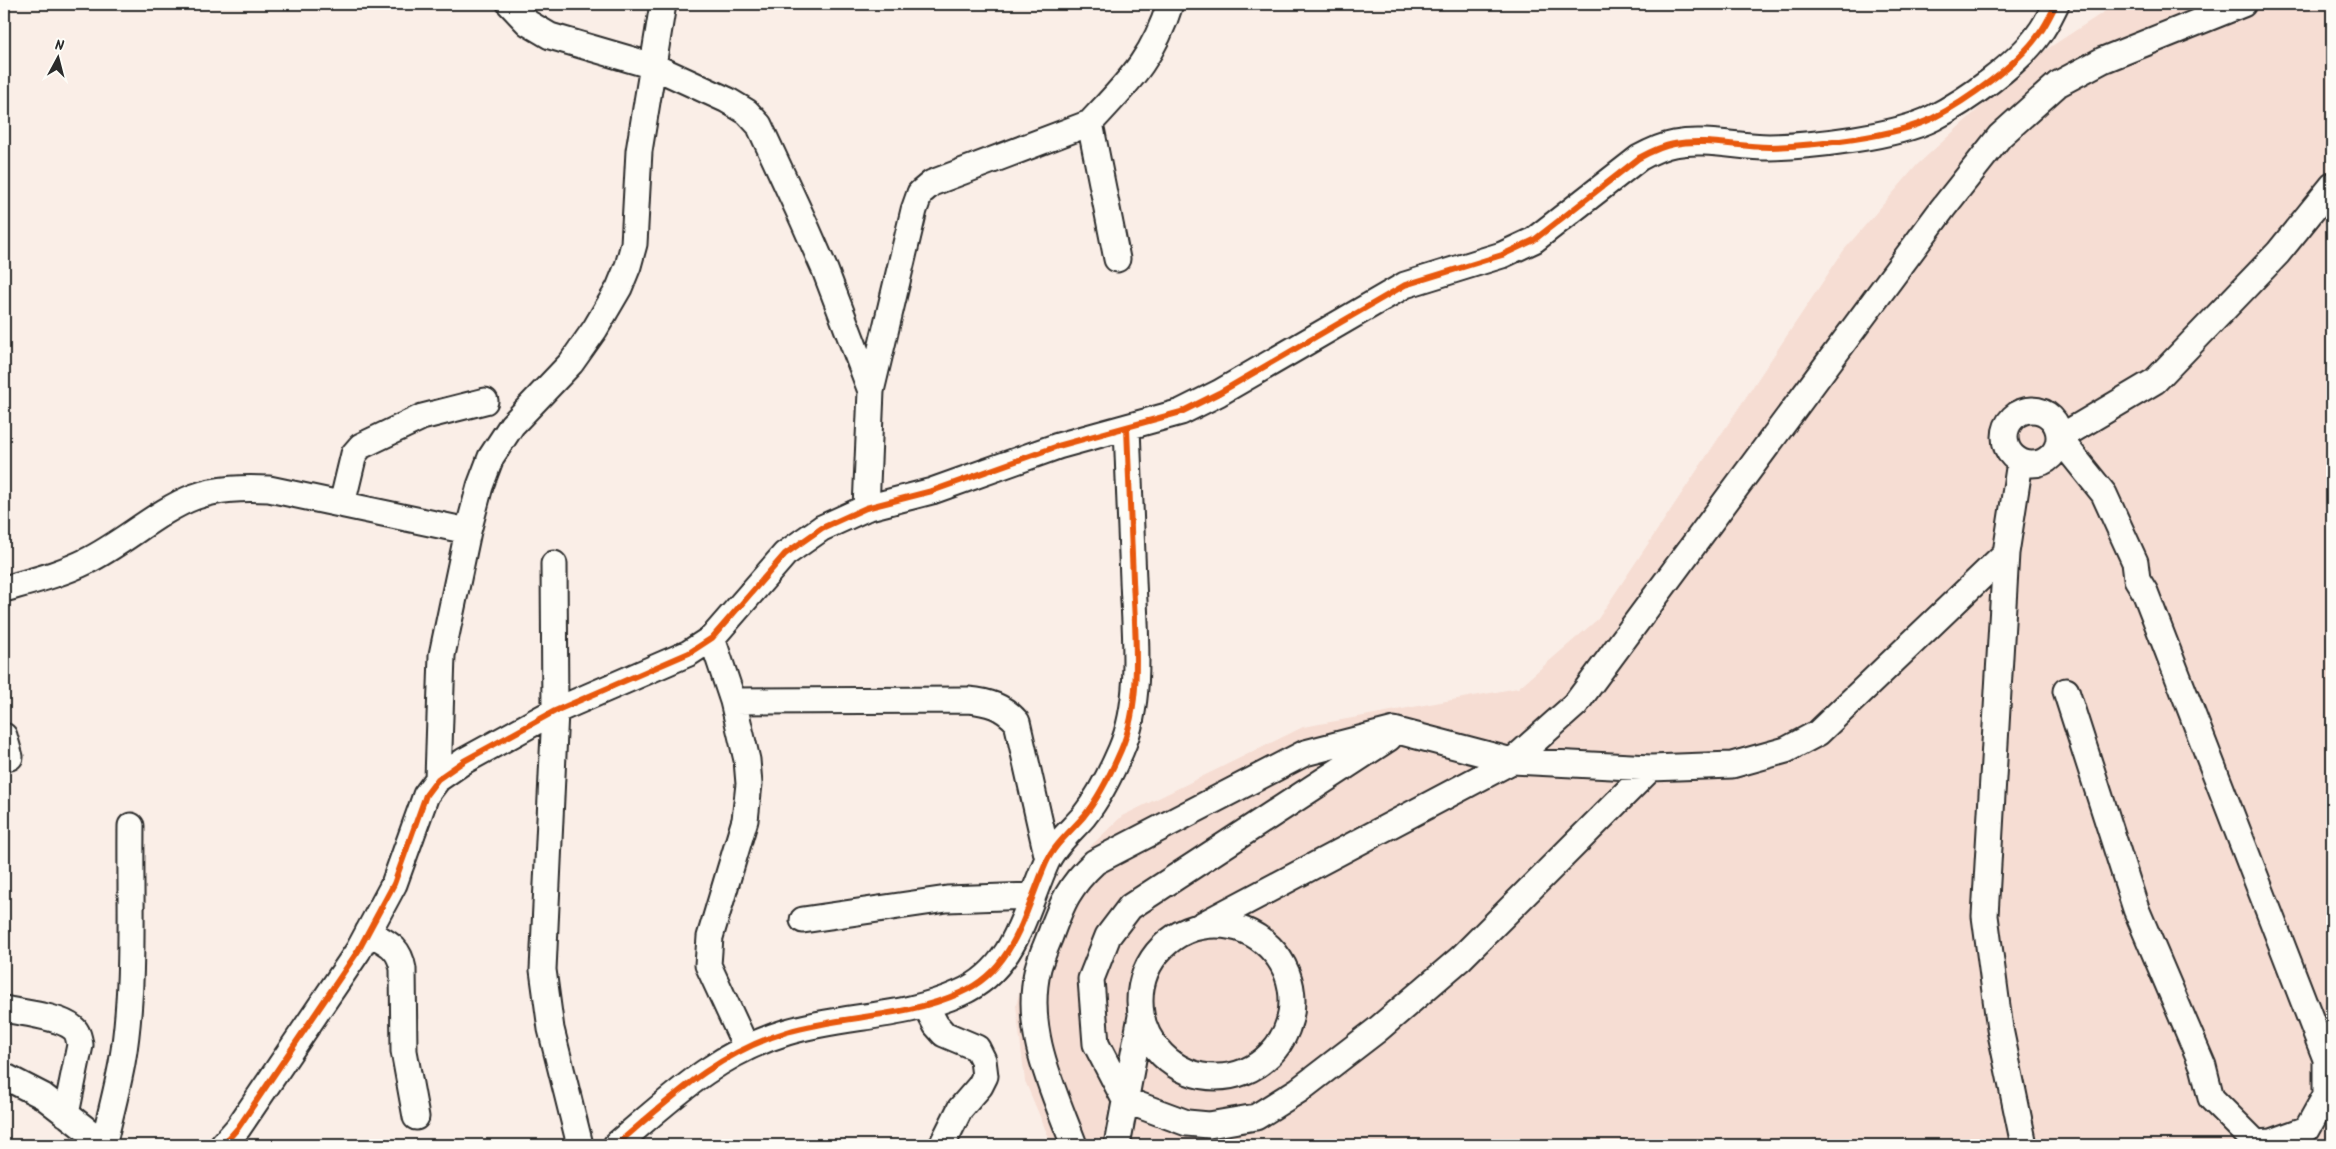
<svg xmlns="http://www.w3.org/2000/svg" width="2336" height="1149" viewBox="0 0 2336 1149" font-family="Kalam,sans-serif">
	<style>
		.built { fill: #f6ddd3 }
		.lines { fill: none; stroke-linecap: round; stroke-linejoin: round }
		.minor-casing { stroke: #2b2b2b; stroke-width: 29 }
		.minor { stroke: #fdfcf7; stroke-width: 25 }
		.cycleway-casing { stroke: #fdfcf7; stroke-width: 9 }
		.cycleway { stroke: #e8590c; stroke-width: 6 }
	</style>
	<rect width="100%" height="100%" fill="#faeee7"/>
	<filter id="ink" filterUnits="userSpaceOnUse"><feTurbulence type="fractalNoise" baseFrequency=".02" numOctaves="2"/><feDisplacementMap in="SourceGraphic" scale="10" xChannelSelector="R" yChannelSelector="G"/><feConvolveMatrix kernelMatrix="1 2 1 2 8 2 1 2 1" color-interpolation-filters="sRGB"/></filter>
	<g filter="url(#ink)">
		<path class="built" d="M2116,4H2332V1145H1052L1025,1081L1016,1005L1036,929L1067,869L1122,816L1303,727L1518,688L1598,619L1844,250L1917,165L2035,57Z"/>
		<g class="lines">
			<defs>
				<path id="minor" d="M510,4L528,23L550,36L653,66L727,100L747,112L759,125L803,220L825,270L871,391
					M1090,123C1128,82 1153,59 1170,4
					M2005 437a27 27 0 1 1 54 0a27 27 0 1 1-54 0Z
					M342,504L354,454L361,446L422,417L485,401
					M866,508L871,391L914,210L920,193L932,183L1090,123L1117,259
					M2006,553L1985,916L2000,1029L2024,1145
					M554,564L555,711L543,970L551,1029L580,1145
					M4,589C32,581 61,574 87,561C122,544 159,510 194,497C218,488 244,488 269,489L468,531
					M712,638L733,701L747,760L749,784L745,820L710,937L708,965L746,1047
					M2066,691L2136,909L2203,1066L2211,1098L2256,1143L2271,1142L2307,1129L2326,1095V1059L2145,592L2137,579L2135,562L2104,494L2059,438L2155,381L2278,253L2332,186
					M733,701L968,700C989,702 1003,706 1017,722L1048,859
					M4,736L10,757
					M1389,738L1130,907L1108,936L1091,979L1096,1044L1125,1100L1187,1123L1209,1125L1256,1117L1299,1090L1377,1030L1461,958L1651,768
					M438,779L442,655L468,531L480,486L491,457L512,425L571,363L595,329L619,288L628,266L634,244L639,151L663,4
					M803,920L947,899L1033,896
					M1140 1001a76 76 0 1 1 152 0a76 76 0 1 1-152 0Z
					M1200,926L1512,761L1575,705L1943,208L2000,136L2058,84L2103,60L2243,4
					M368,932C387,943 399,946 403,969L404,1051L416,1117
					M926,1006L936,1025L944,1034L977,1048L983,1060L985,1076L980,1086L960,1109L942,1145
					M4,1009C22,1013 59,1016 73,1028C78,1032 79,1039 80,1045L66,1114
					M4,1076L43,1096L106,1145
					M104,1142C110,1116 117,1090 122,1063C135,989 130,901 131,826
					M223,1145L238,1128L358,951L394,884L426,795L438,779L464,761L555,711L689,653L712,638L785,554L822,528L866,508L932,491L1058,446L1181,412L1219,393L1405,285L1502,255L1534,240L1639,158C1650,152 1662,146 1674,144C1705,138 1738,147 1769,147C1812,146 1895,137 1933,118C1966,101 2018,64 2039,34C2046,25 2051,14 2056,4
					M616,1145C671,1098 717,1053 787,1032C844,1015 905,1018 960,993C1015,969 1024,913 1046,863C1054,845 1072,830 1084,816C1100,796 1111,773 1121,750C1143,699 1135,634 1133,580C1131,529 1129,479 1127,428
					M1074,1145C1053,1089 1023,1030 1038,968C1041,957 1046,946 1050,936C1062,903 1069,886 1095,862L1305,753L1394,730L1512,761L1651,768L1732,765L1786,750L1818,733L2006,553L2020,462
					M1117,1145L1141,1016"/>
			</defs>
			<use href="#minor" class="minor-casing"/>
			<use href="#minor" class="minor"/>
			<defs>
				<path id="cycleway" d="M223,1145L238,1128L358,951L394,884L426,795L438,779L464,761L555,711L689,653L712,638L785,554L822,528L866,508L932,491L1058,446L1181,412L1219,393L1405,285L1502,255L1534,240L1639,158C1650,152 1662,146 1674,144C1705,138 1738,147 1769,147C1812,146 1895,137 1933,118C1966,101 2018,64 2039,34C2046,25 2051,14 2056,4
					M616,1145C671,1098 717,1053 787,1032C844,1015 905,1018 960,993C1015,969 1024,913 1046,863C1054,845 1072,830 1084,816C1100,796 1111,773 1121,750C1143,699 1135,634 1133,580C1131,529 1129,479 1127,428"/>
			</defs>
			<use href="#cycleway" class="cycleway-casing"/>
			<use href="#cycleway" class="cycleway"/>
		</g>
	</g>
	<rect width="2336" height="1149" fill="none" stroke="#fdfcf7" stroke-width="20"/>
	<rect x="10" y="10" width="2316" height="1129" fill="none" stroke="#2b2b2b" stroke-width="2" filter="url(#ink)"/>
	<g transform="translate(58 58) rotate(7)" stroke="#fdfcf7" stroke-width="4" paint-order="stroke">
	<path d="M0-4L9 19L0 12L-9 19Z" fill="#2b2b2b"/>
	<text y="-8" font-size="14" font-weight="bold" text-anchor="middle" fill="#2b2b2b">N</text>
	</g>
</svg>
